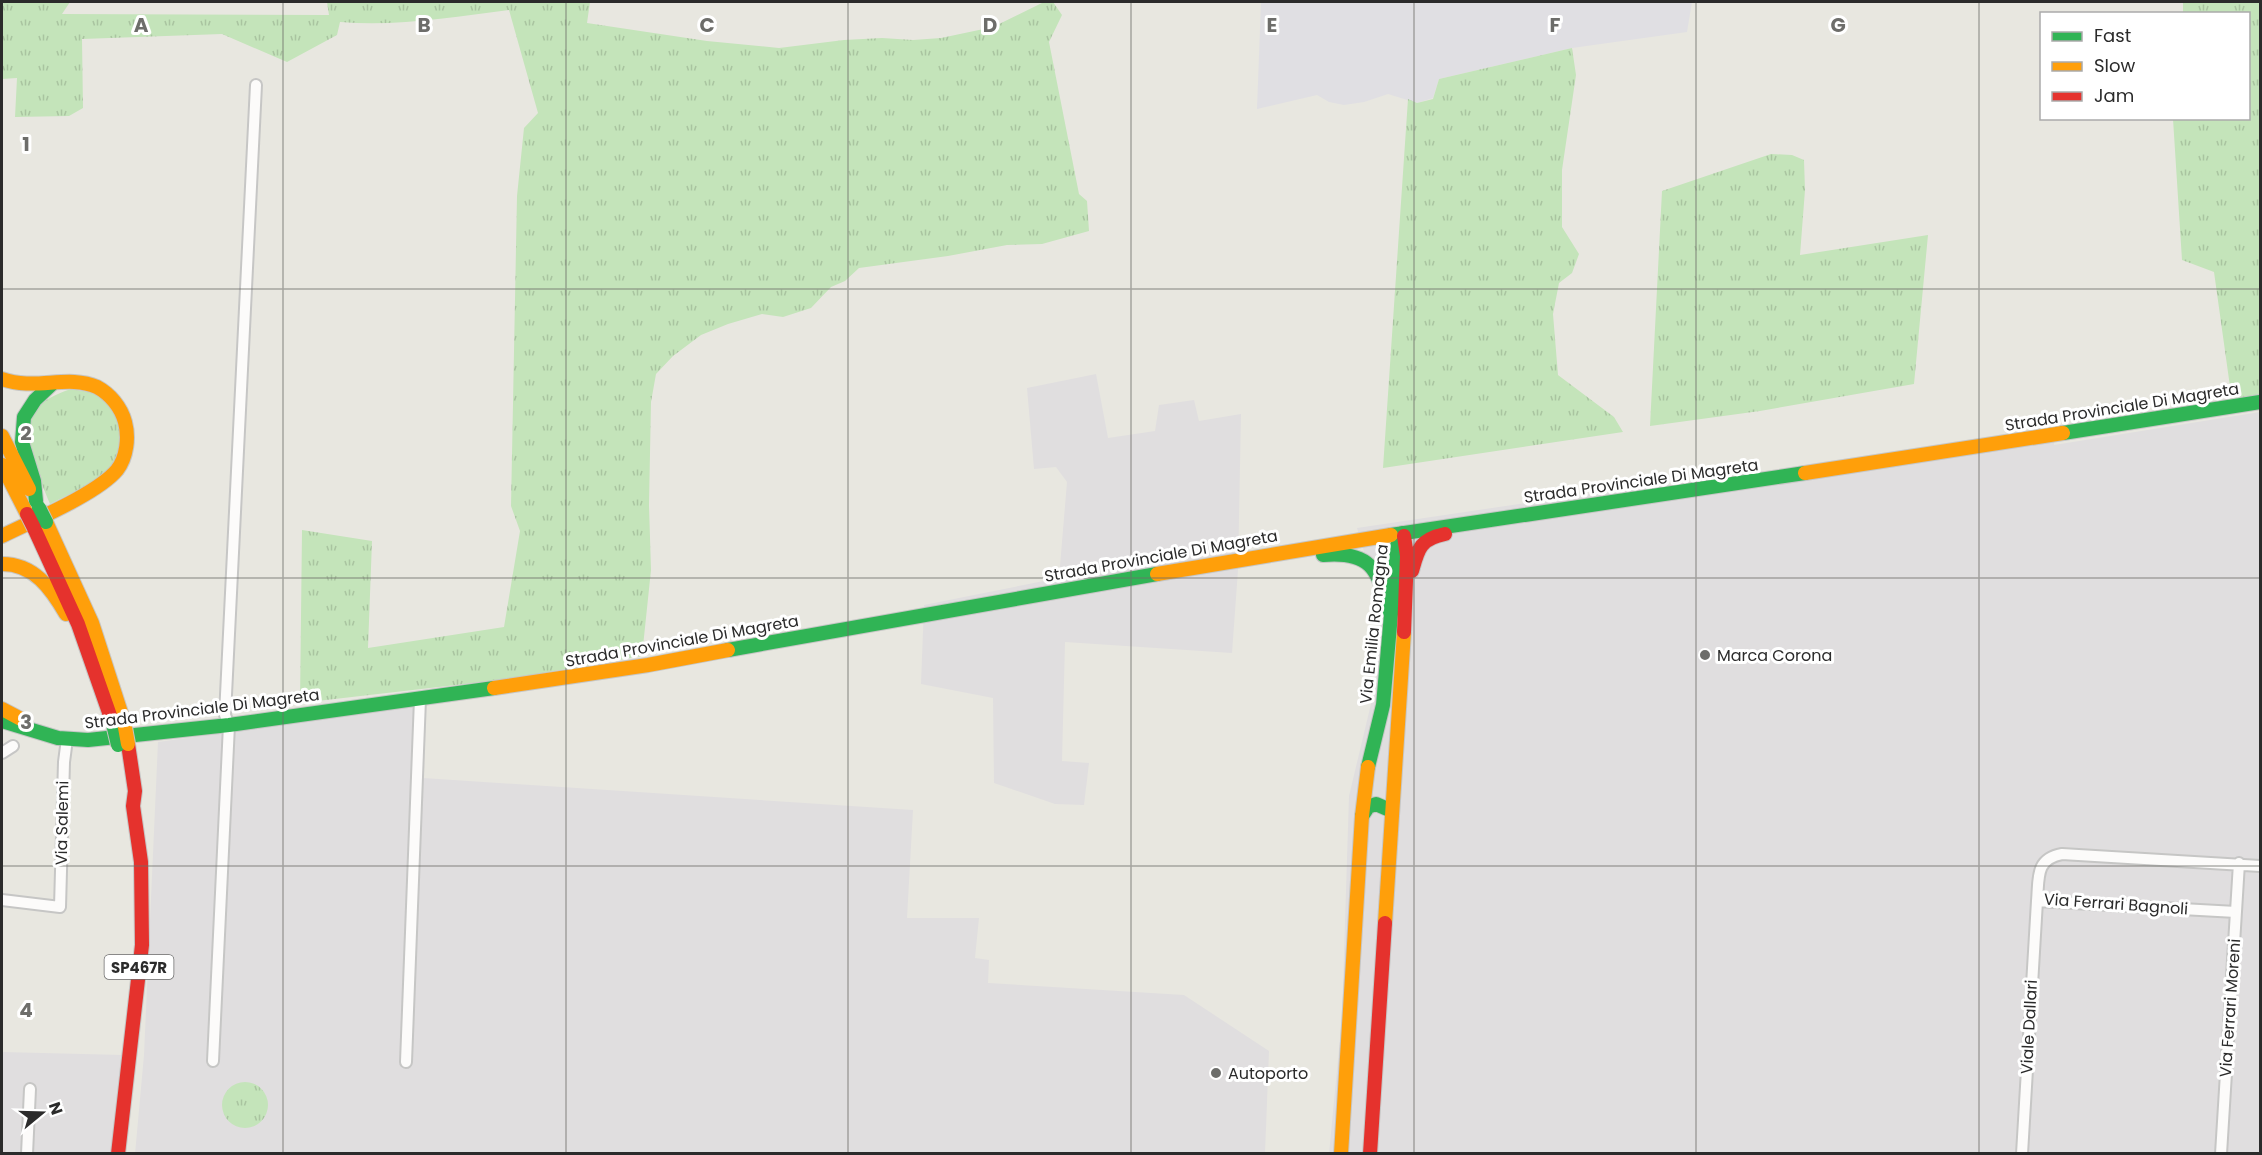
<svg xmlns="http://www.w3.org/2000/svg" width="2262" height="1155" viewBox="0 0 2262 1155" font-family="Poppins,sans-serif">
	<style>
		.industrial { fill: #e0dedf }
		.airport { fill: #e0dfe3 }
		.grass { fill: url(#grass-tufts) }
		.lines { fill: none; stroke-linecap: round; stroke-linejoin: round }
		.street-casing { stroke: #c6c6c5; stroke-width: 14 }
		.fast-casing { stroke: #c6c6c5; stroke-width: 16 }
		.slow-casing { stroke: #c6c6c5; stroke-width: 16 }
		.jam-casing { stroke: #c6c6c5; stroke-width: 16 }
		.street { stroke: #fcfbfa; stroke-width: 10 }
		.fast { stroke: #30b455; stroke-width: 14 }
		.slow { stroke: #ff9f0a; stroke-width: 14 }
		.jam { stroke: #e5322d; stroke-width: 14 }
		.fast-bridge-casing { stroke: #c5c4c1; stroke-width: 16; stroke-linecap: butt }
		.slow-bridge-casing { stroke: #c5c4c1; stroke-width: 16; stroke-linecap: butt }
		.jam-bridge-casing { stroke: #c5c4c1; stroke-width: 16; stroke-linecap: butt }
		.fast-bridge { stroke: #30b455; stroke-width: 14 }
		.slow-bridge { stroke: #ff9f0a; stroke-width: 14 }
		.jam-bridge { stroke: #e5322d; stroke-width: 14 }
		.grid { fill: none; stroke: #6d6d6a; stroke-width: 1.5; stroke-opacity: 0.55 }
		.poi-dot { fill: #6d6d6a; stroke: #fff; stroke-width: 2 }
		.labels { text-anchor: middle; dominant-baseline: central; stroke-width: 6; stroke-linejoin: round; paint-order: stroke }
		.shield { fill: #fff; stroke: #6b6b6b; stroke-width: 1.5 }
		.shield-label { font-size: 15px; font-weight: bold; fill: #2b2b2b }
		.street-label { font-size: 16px; fill: #2b2b2b; stroke: #fff }
		.poi-label { font-size: 16px; fill: #2b2b2b; stroke: #fff; text-anchor: start }
		.grid-label { font-size: 20px; text-anchor: middle; font-weight: bold; fill: #6d6d6a; stroke: #fff; stroke-width: 6; stroke-linejoin: round; paint-order: stroke }
	</style>
	<defs>
		<pattern id="grass-tufts" width="24" height="20" patternUnits="userSpaceOnUse" patternTransform="scale(1.5)"><rect width="24" height="20" fill="#c4e4ba"/><path d="M3 7l-1-3M5 7V3M7 7l1-3M15 17l-1-3M17 17v-4M19 17l1-3" fill="none" stroke="#a9c4a0"/></pattern>
	</defs>
	<rect width="100%" height="100%" fill="#e8e7e0"/>
	<path class="industrial" d="M1096,374L1108,438L1155,431L1159,405L1194,400L1199,421L1241,414L1238,570L1232,653L1065,642L1062,761L1089,763L1084,805L1055,804L994,783L993,698L921,684L924,605L1059,578L1067,482L1056,467L1034,469L1027,388Z
		M2260,412V1153L1329,1154L1342,1017L1349,796L1376,683L1379,615L1373,582L1357,528L1654,484L1673,486L2055,427L2054,445Z
		M426,705L423,778L913,810L907,918H979L975,958L989,960L988,983L1184,995L1269,1051L1265,1153L135,1154L144,1055L158,742Z
		M2,1052L123,1055L114,1153L2,1154Z"/>
	<path class="airport" d="M1261,2H1692L1687,32L1572,48L1439,79L1433,98L1417,103L1388,94L1364,102L1344,105L1329,102L1317,95L1257,109Z"/>
	<path class="grass" d="M2,2H70L62,14L329,15L327,2H590L587,23L707,41L779,48L844,40L882,38L913,40L941,38L993,27L1044,2H1053L1062,15L1049,42L1079,194L1087,201L1089,231L1042,244L1007,245L948,256L859,268L845,281L831,287L811,308L783,317L762,314L728,324L701,335L673,356L656,374L651,402L649,505L651,570L642,656L508,679L300,703L302,530L372,541L368,648L504,627L520,531L511,506L517,196L524,128L538,113L509,10C453,17 396,27 340,22L337,35L287,62L222,34L82,39L83,108L69,116L15,117L17,78L2,79Z
		M2183,2H2260V396L2232,401L2214,272L2182,260L2173,119L2248,118V14L2183,13Z
		M1572,48L1576,75L1562,170V227L1579,254L1572,273L1559,283L1553,314L1558,375L1614,417L1623,432L1383,468L1408,99L1417,103L1433,99L1439,79Z
		M1771,154L1792,155L1804,160L1805,190L1800,255L1928,235L1914,384L1760,411L1650,426L1662,191Z
		M71,389C83,391 96,392 106,400C124,416 126,451 110,468C94,484 69,494 50,504C31,455 2,411 71,389Z
		M222 1105a23 23 0 1 1 46 0a23 23 0 1 1-46 0Z"/>
	<g class="lines">
		<defs>
			<path id="street" d="M2,753L13,746
				M2,900L60,907L64,762L67,739
				M2037,901L2236,912
				M213,1061L229,725L225,715L256,85
				M406,1062L420,699
				M27,1154L30,1089
				M2022,1154L2037,901C2039,878 2035,859 2062,854L2260,866
				M2221,1154L2239,863"/>
			<path id="fast" d="M2063,433L2260,402
				M36,501L34,481L22,442L24,417L35,400L52,384
				M1391,535L1805,473
				M1323,555C1369,551 1379,568 1388,610
				M728,650L1157,574
				M2,721L58,738L88,740L229,725L494,688
				M1368,767L1383,705L1397,546L1402,533
				M1362,816L1368,807L1376,804L1392,811"/>
			<path id="slow" d="M2,379C35,391 68,374 97,387C110,394 121,407 125,422C129,437 127,457 117,470C97,494 32,521 2,536
				M2,436L29,489
				M2,465L27,514
				M1805,473L2063,433
				M46,522L92,623L124,722
				M2,564C34,564 51,588 66,614
				M1157,574L1391,535
				M494,688L648,665L728,650
				M2,709L21,719
				M1385,923L1404,632
				M1341,1154L1362,816L1368,767"/>
			<path id="jam" d="M34,528L78,624L113,724
				M1404,536L1407,556L1404,632
				M1412,571C1418,549 1420,539 1445,534
				M118,1154L142,945L141,862L133,806L135,791L128,744
				M1370,1154L1385,923"/>
		</defs>
		<use href="#street" class="street-casing"/>
		<use href="#fast" class="fast-casing"/>
		<use href="#slow" class="slow-casing"/>
		<use href="#jam" class="jam-casing"/>
		<use href="#street" class="street"/>
		<use href="#fast" class="fast"/>
		<use href="#slow" class="slow"/>
		<use href="#jam" class="jam"/>
		<defs>
			<path id="fast-bridge" d="M39,508L46,522
				M113,724L118,745"/>
			<path id="slow-bridge" d="M124,722L128,744"/>
			<path id="jam-bridge" d="M27,514L34,528"/>
		</defs>
		<use href="#fast-bridge" class="fast-bridge-casing"/>
		<use href="#slow-bridge" class="slow-bridge-casing"/>
		<use href="#jam-bridge" class="jam-bridge-casing"/>
		<use href="#fast-bridge" class="fast-bridge"/>
		<use href="#slow-bridge" class="slow-bridge"/>
		<use href="#jam-bridge" class="jam-bridge"/>
	</g>
	<path class="grid" d="M283,2V1154M566,2V1154M848,2V1154M1131,2V1154M1414,2V1154M1696,2V1154M1979,2V1154M2,289H2260M2,578H2260M2,866H2260"/>
	<g class="poi-dot">
		<circle cx="1705" cy="655" r="6"/>
		<circle cx="1216" cy="1073" r="6"/>
	</g>
	<g class="labels">
		<rect class="shield" x="104.5" y="955" width="69" height="24" rx="4.5"/>
		<g class="shield-label">
			<text x="139" y="967">SP467R</text>
		</g>
		<g class="street-label">
			<text transform="translate(2122 407) rotate(-9)">Strada Provinciale Di Magreta</text>
			<text transform="translate(1641 481) rotate(-8)">Strada Provinciale Di Magreta</text>
			<text transform="translate(1161 556) rotate(-10)">Strada Provinciale Di Magreta</text>
			<text transform="translate(1374 624) rotate(-84)">Via Emilia Romagna</text>
			<text transform="translate(682 641) rotate(-10)">Strada Provinciale Di Magreta</text>
			<text transform="translate(202 709) rotate(-7)">Strada Provinciale Di Magreta</text>
			<text transform="translate(62 823) rotate(-89)">Via Salemi</text>
			<text transform="translate(2116 904) rotate(4)">Via Ferrari Bagnoli</text>
			<text transform="translate(2230 1008) rotate(-86)">Via Ferrari Moreni</text>
			<text transform="translate(2029 1027) rotate(-87)">Viale Dallari</text>
		</g>
		<g class="poi-label">
			<text x="1717" y="655">Marca Corona</text>
			<text x="1228" y="1073">Autoporto</text>
		</g>
	</g>
	<g class="grid-label">
		<text x="141" y="32">A</text>
		<text x="424" y="32">B</text>
		<text x="707" y="32">C</text>
		<text x="990" y="32">D</text>
		<text x="1272" y="32">E</text>
		<text x="1555" y="32">F</text>
		<text x="1838" y="32">G</text>
		<text x="26" y="151">1</text>
		<text x="26" y="440">2</text>
		<text x="26" y="729">3</text>
		<text x="26" y="1017">4</text>
	</g>
	<rect width="2262" height="1155" fill="none" stroke="#2b2b2b" stroke-width="6"/>
	<rect x="2040" y="12" width="210" height="108" fill="#ffffff" stroke="#aaaaaa" stroke-width="1.5"/>
	<rect x="2052" y="32" width="30" height="9" fill="#30b455" stroke="#aaaaaa" stroke-width="1.5"/>
	<text x="2094" y="42" font-size="18" fill="#2b2b2b">Fast</text>
	<rect x="2052" y="62" width="30" height="9" fill="#ff9f0a" stroke="#aaaaaa" stroke-width="1.5"/>
	<text x="2094" y="72" font-size="18" fill="#2b2b2b">Slow</text>
	<rect x="2052" y="92" width="30" height="9" fill="#e5322d" stroke="#aaaaaa" stroke-width="1.5"/>
	<text x="2094" y="102" font-size="18" fill="#2b2b2b">Jam</text>
	<g transform="translate(42 1113) rotate(71)" stroke="#ffffff" stroke-width="4.5" paint-order="stroke">
	<path d="M0-4.5L10 22L0 15L-10 22Z" fill="#2b2b2b"/>
	<text y="-9" font-size="16" font-weight="bold" text-anchor="middle" fill="#2b2b2b">N</text>
	</g>
</svg>
